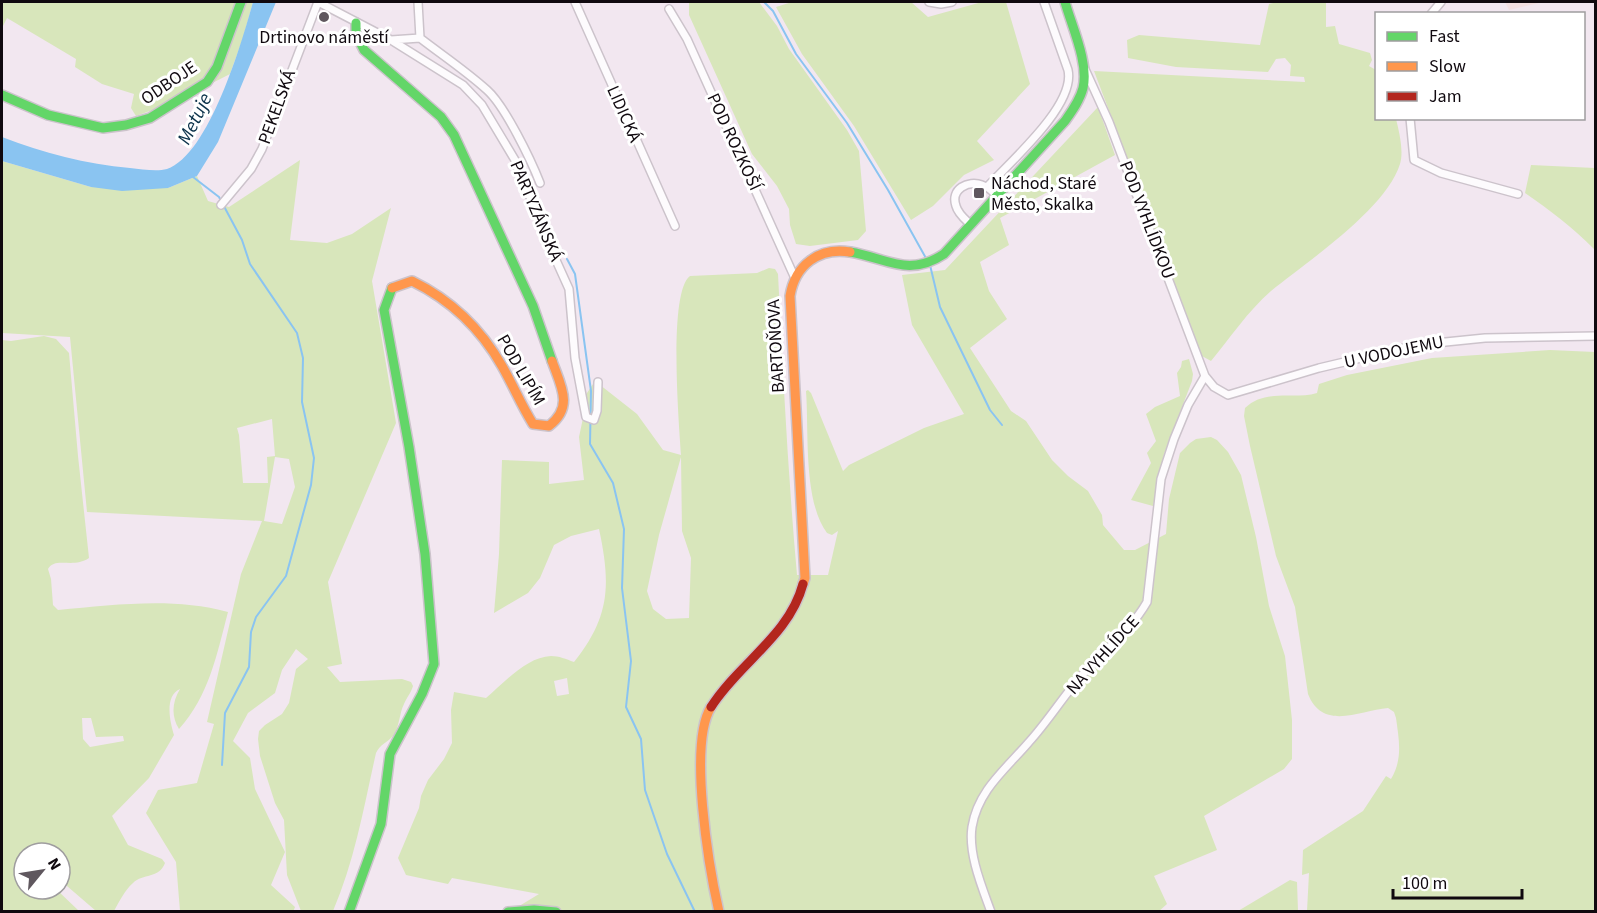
<svg xmlns="http://www.w3.org/2000/svg" width="1597" height="913" viewBox="0 0 1597 913" font-family="'Source Sans 3',sans-serif">
	<style>
		.medical { fill: #f3dfe2 }
		.green { fill: #d8e6bb; fill-rule: evenodd }
		.water { fill: #8ac4f1 }
		.lines { fill: none; stroke-linecap: round; stroke-linejoin: round }
		.stream { stroke: #8ac4f1; stroke-width: 2 }
		.street-casing { stroke: #ccc3cb; stroke-width: 10 }
		.fast-casing { stroke: #ccc3cb; stroke-width: 12 }
		.slow-casing { stroke: #ccc3cb; stroke-width: 12 }
		.jam-casing { stroke: #ccc3cb; stroke-width: 12 }
		.street { stroke: #fdfbfd; stroke-width: 7 }
		.fast { stroke: #63d668; stroke-width: 9 }
		.slow { stroke: #ff974d; stroke-width: 9 }
		.jam { stroke: #b3261e; stroke-width: 9 }
		.poi-dot { fill: #5f575e; stroke: #fff; stroke-width: 2 }
		.labels { text-anchor: middle; dominant-baseline: central; stroke-width: 6; stroke-linejoin: round; paint-order: stroke }
		.poi-label { font-size: 18px; fill: #10090f; stroke: #fff }
		.street-label { font-size: 18px; fill: #10090f; stroke: #fff }
		.water-label { font-size: 20px; font-style: italic; fill: #0d334b; stroke: #fff }
	</style>
	<rect width="100%" height="100%" fill="#f2e7f0"/>
	<path class="medical" d="M1505,2H1543L1509,10Z"/>
	<path class="green" d="M2,2H253L243,38L230,74L177,101L136,116L131,108L134,94L102,84L75,67L76,59L7,18L2,28Z
		M689,2H759L777,26L789,49L847,130L859,151L866,231L858,240L810,246L796,244L790,225L789,209L777,186L752,154L689,15Z
		M792,2H911L928,17L982,2H1006L1030,84L977,141L994,160L964,175L933,206L911,220L854,126L802,54L776,7Z
		M1277,2H1326V27L1335,26L1339,44L1370,53L1372,60L1369,66L1376,70V118L1396,119C1399,131 1404,151 1400,164C1386,209 1308,261 1271,291C1248,311 1230,338 1211,361L1202,356L1094,71L1305,82L1304,77L1290,76L1291,65L1285,58L1276,59L1268,72L1176,67L1128,58L1127,40L1139,35L1260,45L1269,4Z
		M1098,107L1115,155L1000,218L1009,245L980,262L989,291L1007,319L970,348L1011,411L1026,421L1052,460L1068,476L1088,491L1102,515L1103,525L1124,550H1135L1166,534L1169,499L1180,453L1190,443L1196,439L1211,437L1217,440L1228,452L1241,475L1256,537L1269,606L1285,656L1292,720V759L1284,769L1204,816L1217,850L1154,876L1167,904L1158,912L511,911L539,894L452,878L448,884L406,875L398,858L419,808L421,796L428,780L444,759L452,743L451,710L454,692L486,698C503,684 526,657 551,656C559,656 566,659 574,662C610,617 611,585 599,529L571,536L554,545L540,578L528,593L494,613L499,554L502,460L549,462V484L584,480L579,437L586,404L585,396L595,381L637,414L663,450L681,455C679,424 668,292 690,276L757,273L769,268L775,269L778,274C783,374 788,475 797,575H828L838,531L832,535L827,533C803,501 809,431 806,391L808,390L811,393L843,471L849,465L924,428L964,414L912,325L902,275L945,270ZM681,457L682,531L691,558L689,618L666,619L653,609L647,591L659,535ZM567,678L569,694L557,696L554,681Z
		M300,160L290,240L327,243L352,234L391,208L372,281L396,423L328,582L342,664L327,667L340,682L402,679L411,682L413,686C411,693 407,697 404,704C399,714 400,726 393,736C388,742 380,744 376,753C364,806 355,860 333,911H301L287,875L284,820L275,803L260,756L258,739L259,731L265,725L282,714L289,703L296,669L308,659L296,649L282,670L275,693L248,713L233,741L250,758L255,789L285,852L271,885L295,907L293,912L180,911L176,862L146,813L158,790L197,783L214,724L207,722L241,574L262,521L87,512L70,337L2,333V161L91,187L168,188L197,176L208,201L229,207ZM272,419L275,456L267,457L268,483H243L239,435L237,428ZM275,457L289,459L295,487L282,524L264,521Z
		M1531,165L1595,168V248L1594,249C1573,228 1550,210 1525,193Z
		M44,336L56,339L69,353L78,456L89,558C73,569 55,556 48,569L51,579L53,605L58,610C115,605 172,597 228,612C217,654 209,696 179,729C171,716 172,702 180,689C164,696 170,722 174,735L149,778L112,816L128,845L162,859L165,863C159,879 143,873 133,883C125,890 119,902 114,911H96L60,880V853H24V889H56L79,911H2V340L11,341ZM82,718H91L96,737L123,736L124,741L90,747L83,739Z
		M1550,350L1595,352V911H1307L1309,873L1302,875L1303,850L1363,811L1386,776L1391,779C1403,759 1399,740 1396,718L1394,712L1388,708C1361,710 1323,732 1308,694L1295,607L1276,556L1250,446L1244,416L1245,408C1265,388 1294,400 1317,393L1319,384L1347,375L1432,358Z
		M1189,359L1193,374L1192,381L1164,454L1153,506L1131,500L1151,463L1147,453L1156,441L1146,414L1155,407L1180,396L1177,373L1181,367L1182,361Z
		M1290,880L1297,882L1298,911H1238Z"/>
	<path class="water" d="M253,2H276L218,142L197,176L168,188L122,191L91,187L2,161V137C43,153 86,164 130,168C142,169 156,172 167,169C209,155 242,42 253,2Z"/>
	<g class="lines">
		<path class="stream" d="M764,2L773,11L796,54L847,123L888,190L927,260
			M193,177L219,197L242,240L250,264L297,333L303,358L302,402L314,458L311,485L286,576L256,617L251,632L249,667L225,713L222,765
			M567,259L575,274L591,391L590,444L613,483L624,529L622,588L631,661L626,707L641,739L645,790L667,854L695,912
			M930,265L940,307L990,410L1002,425"/>
		<defs>
			<path id="street" d="M318,2L391,40L463,85L482,105L515,160L526,191L540,212L555,258L569,289L575,358L586,417L594,420L597,411L598,382
				M575,2L675,226
				M929,2L941,4L952,2
				M669,9L687,39L794,276
				M1431,14L1441,2
				M420,38C442,55 466,71 487,90C505,106 531,160 540,183
				M391,40L420,38L418,2
				M1084,67L1109,122L1205,376L1214,387L1228,395L1319,368L1416,345L1485,338L1596,336
				M1410,118L1414,160L1441,173L1518,194
				M987,187C1010,162 1076,105 1068,70L1044,2
				M221,205L251,169L262,149L318,2
				M971,225C966,220 958,214 956,206C950,189 968,180 982,185C989,187 993,192 997,196
				M991,912C982,887 968,854 972,827C978,790 1006,769 1029,742C1049,720 1064,695 1083,674C1105,650 1131,630 1147,602L1161,479L1174,439L1188,405L1205,376"/>
			<path id="fast" d="M356,23V34L364,50L441,117L454,135L533,306L552,361
				M2,95L48,115L103,128L126,125L150,118L207,82L217,67L241,2
				M850,252C887,258 908,278 944,254L1065,121C1072,111 1080,100 1083,88C1089,63 1072,27 1065,2
				M349,912L381,824L390,754L422,694L434,664L425,554L409,447L384,310L392,288
				M508,912L534,910L556,912"/>
			<path id="slow" d="M392,288L412,281C451,300 481,329 502,366C513,385 521,405 533,424L549,426C574,407 561,386 552,361
				M803,584L805,578L790,296C795,265 819,247 850,252
				M711,707C688,744 709,868 719,912"/>
			<path id="jam" d="M711,707C739,663 789,636 803,584"/>
		</defs>
		<use href="#street" class="street-casing"/>
		<use href="#fast" class="fast-casing"/>
		<use href="#slow" class="slow-casing"/>
		<use href="#jam" class="jam-casing"/>
		<use href="#street" class="street"/>
		<use href="#fast" class="fast"/>
		<use href="#slow" class="slow"/>
		<use href="#jam" class="jam"/>
	</g>
	<g class="poi-dot">
		<circle cx="324" cy="17" r="6"/>
		<rect x="973" y="187" width="12" height="12" rx="3"/>
	</g>
	<g class="labels">
		<g class="poi-label">
			<text x="324" y="37">Drtinovo náměstí</text>
			<text x="991" y="183" text-anchor="start">Náchod, Staré<tspan x="991" dy="21">Město, Skalka</tspan></text>
		</g>
		<g class="street-label">
			<text transform="translate(169 83) rotate(-34)">ODBOJE</text>
			<text transform="translate(277 107) rotate(-70)">PEKELSKÁ</text>
			<text transform="translate(624 114) rotate(66)">LIDICKÁ</text>
			<text transform="translate(734 142) rotate(65)">POD ROZKOŠÍ</text>
			<text transform="translate(536 211) rotate(67)">PARTYZÁNSKÁ</text>
			<text transform="translate(1147 220) rotate(69)">POD VYHLÍDKOU</text>
			<text transform="translate(776 346) rotate(-93)">BARTOŇOVA</text>
			<text transform="translate(1394 352) rotate(-12)">U VODOJEMU</text>
			<text transform="translate(521 370) rotate(60)">POD LIPÍM</text>
			<text transform="translate(1103 655) rotate(-48)">NA VYHLÍDCE</text>
		</g>
		<g class="water-label">
			<text transform="translate(195 119) rotate(-64)">Metuje</text>
		</g>
	</g>
	<rect width="1597" height="913" fill="none" stroke="#10090f" stroke-width="6"/>
	<rect x="1375" y="12" width="210" height="108" fill="#ffffff" stroke="#9f9d9f" stroke-width="1.5"/>
	<rect x="1387" y="32" width="30" height="9" fill="#63d668" stroke="#9f9d9f" stroke-width="1.5"/>
	<text x="1429" y="42" font-size="18" fill="#10090f">Fast</text>
	<rect x="1387" y="62" width="30" height="9" fill="#ff974d" stroke="#9f9d9f" stroke-width="1.5"/>
	<text x="1429" y="72" font-size="18" fill="#10090f">Slow</text>
	<rect x="1387" y="92" width="30" height="9" fill="#b3261e" stroke="#9f9d9f" stroke-width="1.5"/>
	<text x="1429" y="102" font-size="18" fill="#10090f">Jam</text>
	<g transform="translate(42 871) rotate(60)"><circle r="28" fill="#ffffff" stroke="#9f9d9f" stroke-width="1.5"/>
	<path d="M0-4.5L10 22L0 15L-10 22Z" fill="#5f575e"/>
	<text y="-9" font-size="16" font-weight="bold" text-anchor="middle" fill="#10090f">N</text>
	</g>
	<path d="M1393 889v9h129v-9" fill="none" stroke="#10090f" stroke-width="3"/>
	<text x="1402" y="889" font-size="18" fill="#10090f" stroke="#ffffff" stroke-width="4.5" paint-order="stroke">100 m</text>
</svg>
